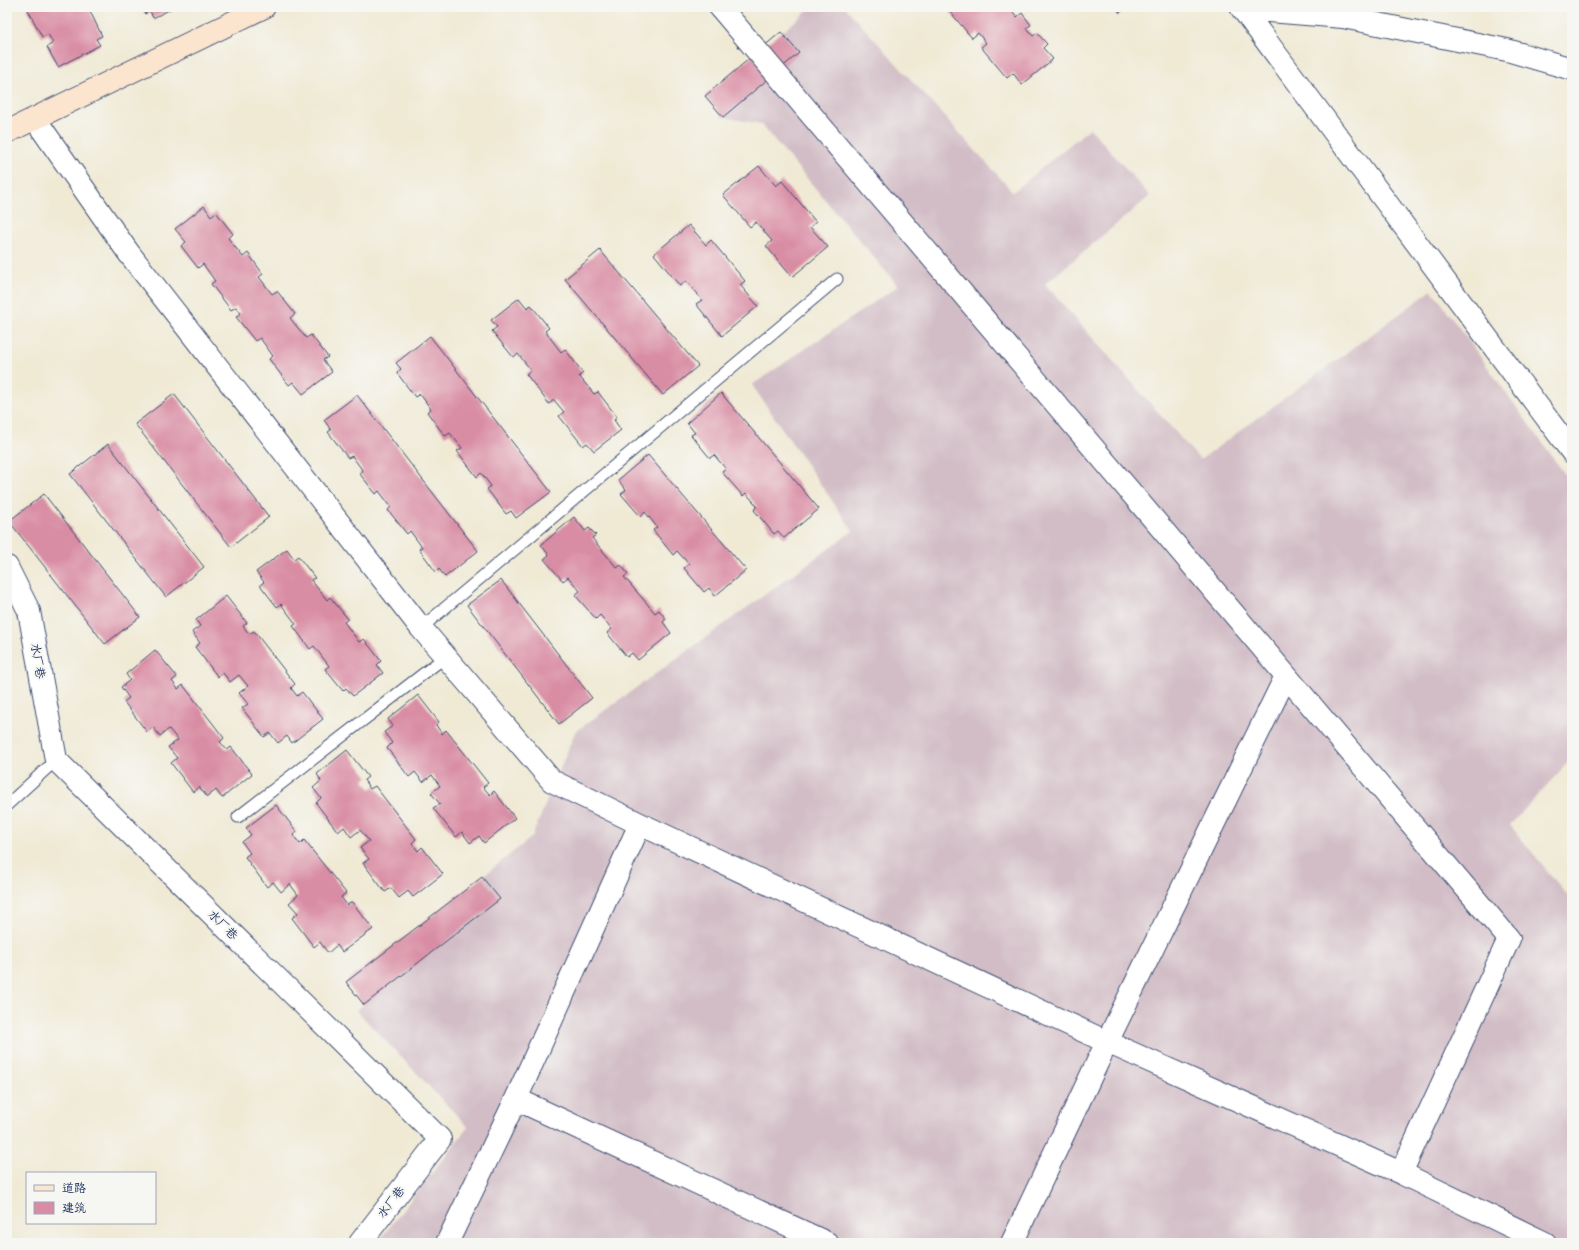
<svg xmlns="http://www.w3.org/2000/svg" width="1579" height="1250" font-family="'Shantell Sans','LXGW WenKai TC',sans-serif">
<style>
.industrial{fill:#d2bdc6}
.building{fill:#d98da4}
.lines{fill:none;stroke-linecap:round;stroke-linejoin:round}
.service-casing{stroke:#3b4b70;stroke-width:13}
.minor-casing{stroke:#3b4b70;stroke-width:24}
.secondary-casing{stroke:#3b4b70;stroke-width:24}
.service{stroke:#fff;stroke-width:11}
.minor{stroke:#fff;stroke-width:22}
.secondary{stroke:#fce5cf;stroke-width:22}
.labels{text-anchor:middle;stroke-width:4;stroke-linejoin:round;paint-order:stroke}
.street-label{font-size:12px;fill:#1b2f5e;stroke:#f6f6f2}
</style>
<rect width="100%" height="100%" fill="#f6f6f2"/>
<filter id="ink" filterUnits="userSpaceOnUse"><feTurbulence type="fractalNoise" baseFrequency=".025" numOctaves="2"/><feDisplacementMap in="SourceGraphic" scale="8" xChannelSelector="R" yChannelSelector="G"/><feConvolveMatrix kernelMatrix="1 2 1 2 8 2 1 2 1" color-interpolation-filters="sRGB"/></filter>
<filter id="wash" filterUnits="userSpaceOnUse"><feTurbulence type="fractalNoise" baseFrequency=".012" numOctaves="4" result="noise"/><feDisplacementMap in="SourceGraphic" scale="16" xChannelSelector="R" yChannelSelector="G"/><feGaussianBlur stdDeviation="0.9" result="paint"/><feColorMatrix in="noise" values="0 0 0 0 0 0 0 0 0 0 0 0 0 0 0 0 0 1.4 0 .05"/><feComposite in="paint" operator="in"/></filter>
<g filter="url(#wash)">
<rect width="100%" height="100%" fill="#f0ead5"/>
<path class="industrial" d="M812,7H845L1013,192L1090,128L1150,196L1045,284L1200,460L1432,290L1572,484V758L1510,825L1572,901V1243H377L468,1127L356,1010L500,899L482,877L532,837L575,732L853,531L752,385L898,286L761,124L723,117L705,96Z"/>
<g id="blocks">
<path class="building" d="M30,7H88L102,36L96,39L100,45L58,67L47,47L53,43L48,34L42,37L27,8Z
M141,7H175L153,18L150,11L145,14Z
M946,7H1009L1017,17L1022,13L1031,25L1026,28L1033,36L1037,33L1047,44L1043,48L1053,59L1022,85L1013,73L1007,78L981,47L986,43L978,33L972,38Z
M1115,7H1127L1120,13Z
M781,32L799,53L723,117L705,96Z
M759,166L776,186L782,181L816,222L810,227L828,247L792,277L766,246L772,241L756,222L750,227L723,195Z
M204,206L211,216L216,212L233,234L228,238L243,257L248,253L263,274L259,277L272,294L277,291L295,314L290,318L306,338L311,335L328,357L323,360L332,372L303,394L293,382L289,385L269,359L273,356L260,338L255,341L236,317L241,313L236,307L231,310L211,284L215,281L203,264L198,268L181,246L186,242L175,229Z
M689,225L706,245L711,240L745,281L740,285L758,306L722,336L696,304L702,300L686,281L680,286L654,254Z
M600,250L698,366L663,395L565,279Z
M519,298L527,308L531,305L549,328L545,331L561,352L565,349L583,373L579,376L594,394L598,392L617,417L614,420L621,430L594,451L587,443L583,446L559,416L564,412L554,400L549,404L526,374L531,370L518,354L513,357L492,331L497,327L491,320Z
M430,336L551,492L516,518L511,511L506,514L487,489L491,486L481,473L477,477L457,451L462,448L450,433L445,436L427,412L431,409L420,394L415,397L397,373L401,369L396,363Z
M721,393L819,509L784,538L778,531L774,534L754,510L757,506L746,493L743,496L722,472L726,469L714,455L710,458L691,435L695,433L687,423Z
M174,394L269,517L231,547L135,424Z
M357,395L478,551L445,577L439,569L436,572L419,549L422,547L410,531L407,534L388,510L391,507L379,491L376,494L359,473L363,471L352,456L348,458L328,432L331,430L324,420Z
M108,444L204,567L166,597L70,474Z
M648,455L746,570L715,596L709,588L704,592L684,568L689,564L677,551L673,555L653,530L657,527L645,512L641,517L621,494L626,490L618,480Z
M44,494L140,617L105,644L9,521Z
M574,517L585,531L589,528L596,535L592,538L617,568L621,565L628,574L624,577L655,613L659,610L666,619L663,622L671,633L638,660L632,653L627,657L607,633L612,629L600,615L596,619L575,595L580,591L568,577L563,581L544,559L549,555L541,545Z
M287,549L294,559L298,556L315,578L311,580L327,600L330,597L348,619L344,622L359,642L364,639L381,661L377,665L383,673L353,696L346,688L343,691L325,669L329,666L314,646L310,649L293,626L296,624L281,604L277,607L260,585L264,582L256,572Z
M501,580L592,698L559,724L467,605Z
M226,596L247,623L243,626L249,634L254,631L295,684L291,688L297,696L302,692L323,719L292,743L287,736L278,743L270,733L264,737L242,708L248,704L239,693L248,686L239,675L230,682L223,673L218,677L195,647L200,643L192,632L200,626L196,620Z
M155,650L177,677L172,681L178,689L183,685L224,738L220,742L227,750L231,747L252,774L222,798L216,790L207,797L199,787L193,792L171,763L177,758L168,747L178,740L169,729L160,736L153,727L147,732L124,702L129,698L121,687L130,680L126,674Z
M418,695L439,722L436,725L442,734L446,730L488,783L483,787L490,795L494,791L515,818L484,843L479,836L470,843L462,832L456,837L433,808L440,804L431,793L440,786L432,775L423,782L415,772L409,777L387,748L392,743L384,732L393,726L388,719Z
M347,750L368,777L364,780L370,789L375,786L416,839L412,843L418,851L422,847L443,874L413,897L408,891L399,898L391,888L385,892L363,863L369,859L360,848L369,841L360,830L351,837L344,827L338,832L316,803L321,798L313,788L321,781L317,774Z
M276,805L297,832L293,835L300,844L304,840L346,893L341,897L347,905L352,902L373,929L342,952L337,945L328,953L320,942L314,947L292,918L298,913L289,903L298,895L290,884L281,892L273,882L267,887L245,857L250,853L242,842L251,835L246,828Z
M482,877L500,899L364,1005L346,982Z"/>
</g>
</g>
<g filter="url(#ink)">
<use href="#blocks" fill-opacity="0" stroke="#3b4b70" stroke-width="1"/>
<g class="lines">
<g class="service-casing">
<path id="service" d="M421,628L837,279
M7,805L56,760
M238,817L445,657"/>
</g>
<g class="minor-casing">
<path id="minor" d="M720,7L1509,939L1401,1173
M1241,7L1572,452
M1242,9L1343,17L1507,50L1572,69
M35,119L128,252L421,628L552,781L640,824L1107,1042L1401,1173L1545,1243
M7,567L29,611L56,760L440,1139L360,1243
M640,824L516,1099L827,1243
M447,1243L516,1099
M1012,1243L1107,1042L1286,676"/>
</g>
<g class="secondary-casing">
<path id="secondary" d="M7,132L264,7"/>
</g>
<use href="#service" class="service"/>
<use href="#minor" class="minor"/>
<use href="#secondary" class="secondary"/>
</g>
</g>
<g class="labels">
<g class="street-label">
<text transform="translate(38 661) rotate(80)" y="4">水厂巷</text>
<text transform="translate(223 925) rotate(45)" y="4">水厂巷</text>
<text transform="translate(391 1202) rotate(-52)" y="4">水厂巷</text>
</g>
</g>
<rect width="1579" height="1250" fill="none" stroke="#f6f6f2" stroke-width="24"/>
<rect x="26" y="1172" width="130" height="52" fill="#f6f6f2" stroke="#9ea6b7"/>
<rect x="34" y="1185" width="20" height="6" fill="#fce5cf" stroke="#9ea6b7"/>
<text x="62" y="1192" font-size="12" fill="#1b2f5e">道路</text>
<rect x="34" y="1202" width="20" height="12" fill="#d98da4" stroke="#9ea6b7"/>
<text x="62" y="1212" font-size="12" fill="#1b2f5e">建筑</text>
</svg>
